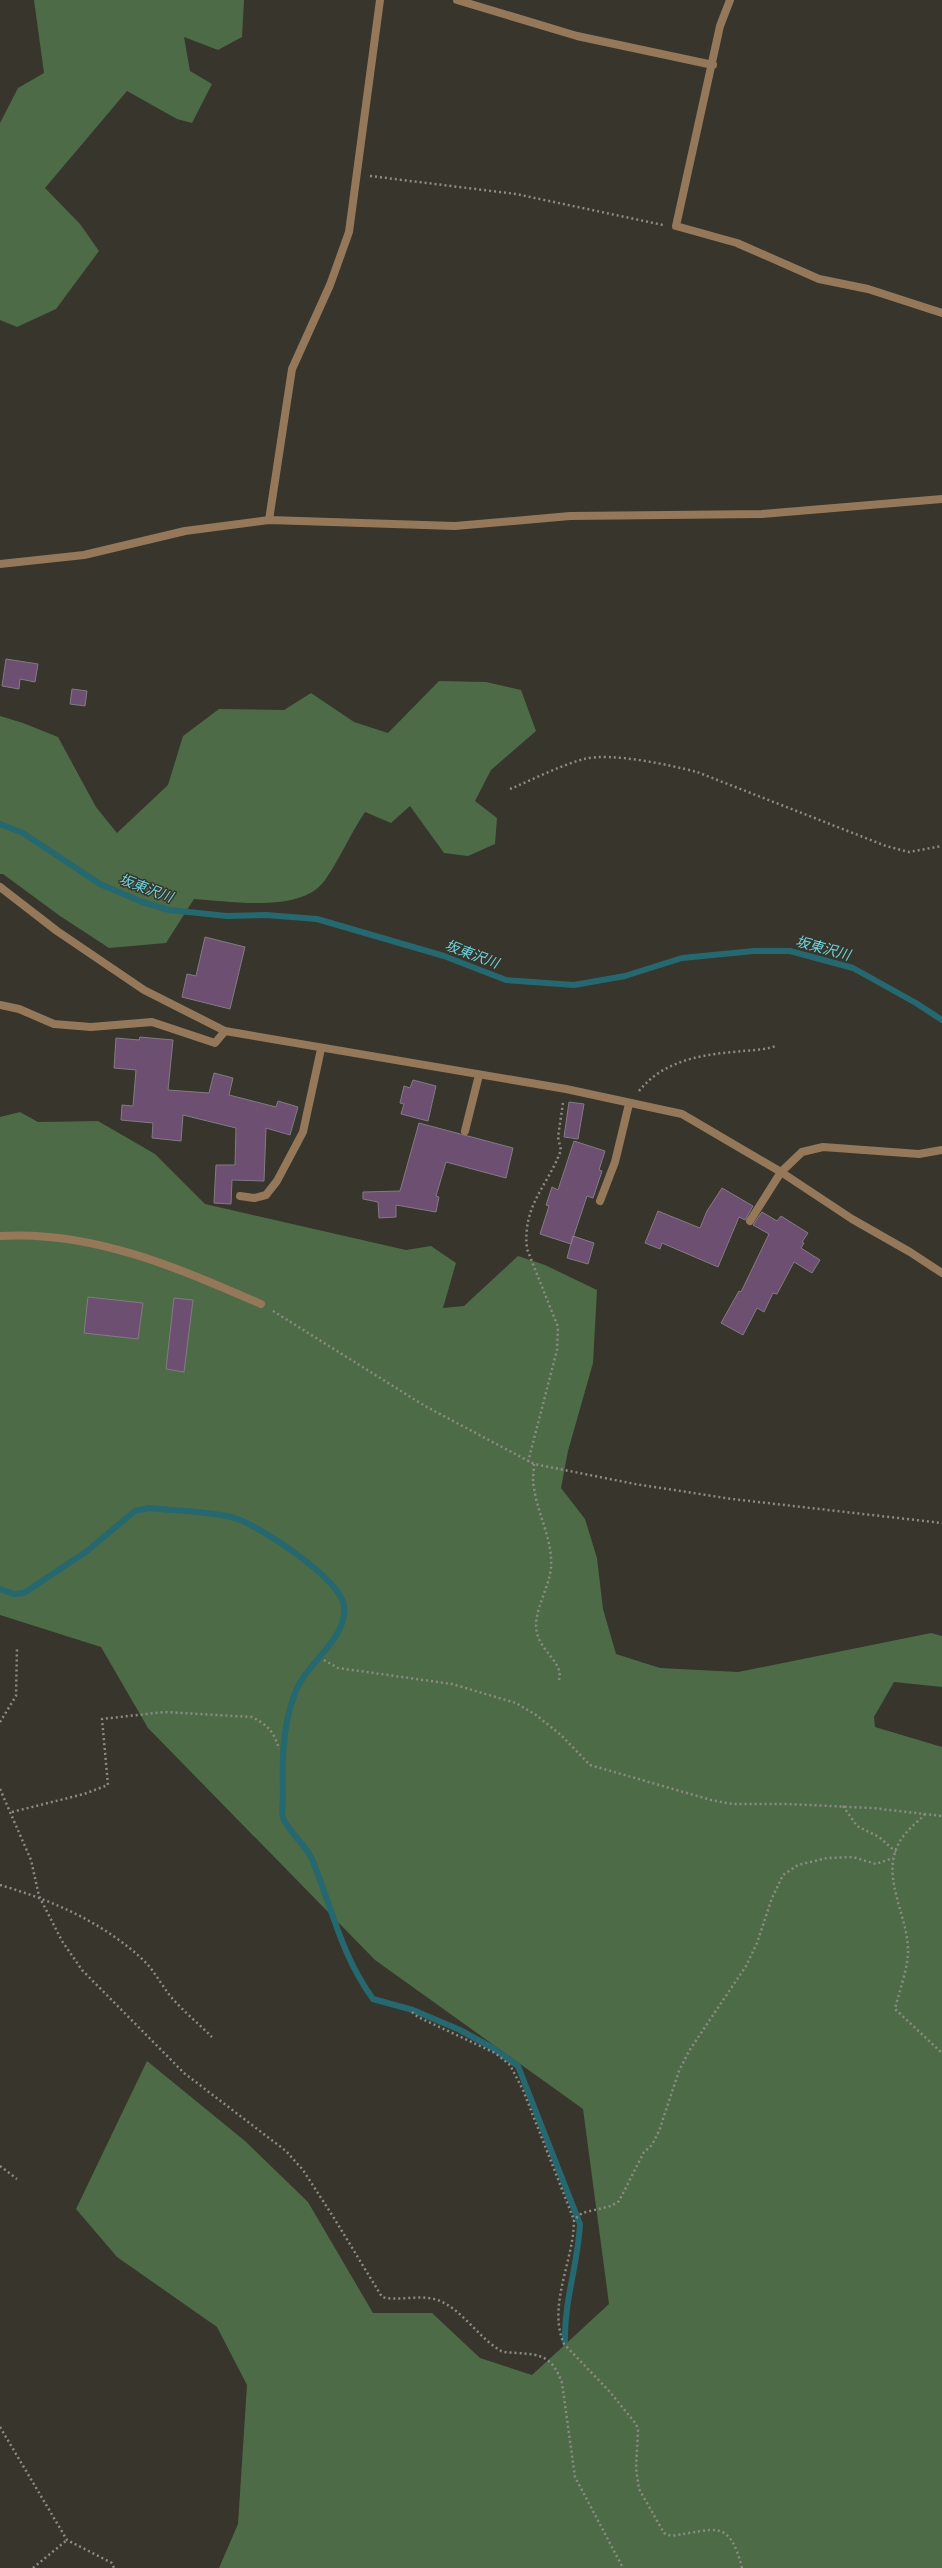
<svg xmlns="http://www.w3.org/2000/svg" width="942" height="2568" font-family="Raleway,'Noto Sans JP',sans-serif">
<style>
.forest{fill:#4d6b46}
.lines{fill:none;stroke-linecap:round;stroke-linejoin:round}
.stream{stroke:#26686f;stroke-width:6}
.building{fill:#6d4f71;stroke:#837b84}
.path{stroke:#8d8b84;stroke-width:2.5;stroke-dasharray:2 3;stroke-linecap:butt}
.service{stroke:#947859;stroke-width:8}
.minor{stroke:#947859;stroke-width:8}
.tertiary{stroke:#947859;stroke-width:8}
.labels{text-anchor:middle;stroke-width:3;stroke-linejoin:round;paint-order:stroke}
.water-label{font-size:14px;font-style:italic;fill:#6dd4de;stroke:#37352c}
</style>
<rect width="100%" height="100%" fill="#37352c"/>
<path class="forest" d="M34,0H244L242,37L218,50L184,37L190,71L212,84L192,123L177,119L127,91L45,188L80,224L99,251L56,309L17,327L0,320V123L18,88L44,73Z
M439,681L486,682L521,690L536,731L491,770L475,801L497,818L495,844L468,856L444,853L410,806L391,823L365,812C350,834 340,859 325,880C302,914 229,901 194,899L166,943L109,948L60,916L3,874H0V716L23,723L58,737L96,807L117,833L168,785L183,736L219,709L284,710L311,693L354,722L388,733Z
M20,1112L38,1122L98,1121L155,1154L205,1204L406,1250L431,1246L456,1263L443,1308L464,1306L518,1256L545,1265L597,1290L593,1363L568,1451L561,1488L585,1519L597,1558L603,1609L616,1654L660,1668L738,1672L931,1633L942,1636V1687L894,1682L874,1717L875,1727L942,1747V2568H219L238,2524L247,2385L217,2327L117,2257L76,2209L147,2061L245,2141L308,2202L373,2313H432L480,2358L532,2375L609,2304L583,2109L375,1960L148,1728L101,1647L0,1615V1117Z"/>
<g class="lines">
<path class="stream" d="M0,824L23,833L100,884L142,902L169,910L227,916L266,915L317,919L444,956L506,980L574,985L625,976L682,958L754,951H790L853,968L916,1003L942,1020
M0,1589L14,1594L24,1593L87,1551L135,1511L149,1508C175,1511 210,1511 235,1518C260,1526 341,1579 344,1606C348,1639 307,1661 295,1693C282,1727 282,1763 283,1798C283,1804 281,1813 283,1818C288,1831 305,1844 312,1859C332,1908 341,1955 373,1999L413,2010L460,2030L493,2048L518,2066L580,2224C578,2264 564,2301 565,2341"/>
</g>
<path class="building" d="M6,659L38,664L35,682L20,679L19,689L2,686Z
M72,689L87,691L85,706L70,704Z
M205,937L245,947L230,1009L182,997L187,974L196,976Z
M140,1037L173,1040L168,1090L209,1093L214,1073L233,1078L229,1095L276,1107L278,1101L298,1107L290,1135L266,1128L264,1181L232,1180L231,1204L214,1203L216,1165H235L236,1128L183,1115L181,1141L152,1138L153,1123L121,1120L122,1105L133,1106L136,1070L114,1068L116,1038L139,1040Z
M413,1080L436,1086L428,1121L401,1114L404,1104L400,1103L404,1086L410,1088Z
M569,1102L584,1104L578,1139L564,1137Z
M419,1123L513,1148L506,1178L446,1162L436,1196L439,1197L436,1212L396,1205V1217L379,1218L378,1202L363,1199V1192L400,1191Z
M574,1141L605,1151L599,1170L602,1171L593,1198L587,1196L571,1244L540,1234L549,1206L546,1205L552,1187L558,1190Z
M722,1188L753,1206L745,1220L739,1217L718,1267L662,1243L660,1249L645,1243L658,1211L700,1228L707,1211Z
M762,1212L777,1221L781,1216L808,1233L802,1242L804,1243L801,1248L820,1260L812,1273L794,1262L777,1294L773,1293L764,1312L757,1308L743,1335L721,1323L739,1291L741,1292L769,1234L753,1225Z
M573,1236L594,1243L588,1264L567,1258Z
M88,1297L143,1303L138,1339L84,1333Z
M174,1298L193,1300L184,1372L166,1369Z"/>
<g class="lines">
<path class="path" d="M370,176L516,194L663,225
M510,789C534,779 559,766 584,759C611,752 670,765 697,772L886,846L909,852L942,846
M639,1091C662,1062 698,1055 733,1052C749,1050 761,1051 776,1046
M273,1311L425,1406L534,1464L635,1484L732,1499L942,1523
M528,1462L557,1350L558,1327L527,1249C522,1205 548,1186 561,1150L558,1137L563,1103
M534,1464C534,1471 532,1480 534,1488C538,1516 553,1540 551,1568C549,1589 532,1613 537,1633C541,1652 564,1663 559,1680
M324,1660L338,1668L452,1684L516,1703L536,1715L561,1735L590,1765L711,1800L732,1804H788L872,1808L942,1816
M0,1722L16,1696L17,1649
M0,1789L31,1860L39,1896L62,1941L82,1970L184,2073L286,2151L303,2170L334,2218L382,2297C401,2302 421,2293 440,2301C462,2310 479,2338 501,2351C506,2353 511,2352 516,2353C543,2354 553,2358 562,2383L575,2477L623,2568
M843,1806L857,1826L879,1837L896,1852
M12,1812L84,1794L108,1785L102,1719L164,1712L252,1717C268,1725 274,1732 279,1749
M925,1814C918,1822 908,1829 902,1838C878,1873 907,1912 908,1949C909,1965 899,1992 895,2009L942,2053
M0,1885C51,1900 100,1921 140,1957C154,1969 161,1985 172,1998C184,2012 199,2024 212,2037
M412,2012L418,2017L495,2053L510,2065L523,2090L574,2220
M0,2166L17,2179
M0,2427L67,2540L112,2563L114,2568
M33,2568L67,2540
M742,2568C729,2517 715,2530 671,2536L664,2533L639,2489L636,2469L638,2430L636,2424L610,2392L564,2344C547,2305 574,2261 574,2220L582,2213L611,2206L619,2201L644,2152L652,2145L659,2131L679,2071L689,2051L746,1966L757,1943L772,1898L783,1875L798,1865L827,1858L853,1857L876,1864L893,1858"/>
<path class="service" d="M465,1131L479,1075
M240,1196L254,1198L266,1195L277,1181L303,1132L321,1049
M600,1201L615,1162L629,1104
M750,1221L781,1172"/>
<path class="minor" d="M457,0L577,36L713,65
M730,0L720,26L676,226L737,243L819,279L868,289L942,313
M269,520L292,369L330,285L349,232L380,0
M0,887L57,931L144,990L225,1031L566,1089L682,1114L781,1172L852,1219L910,1252L942,1273
M0,1005L19,1009L54,1024L91,1027L152,1022L215,1043L225,1031
M781,1172L802,1152L823,1147L919,1154L942,1150
M0,1236C92,1230 178,1268 261,1304"/>
<path class="tertiary" d="M0,564L84,555L185,531L269,520L455,526L570,516L762,514L942,499"/>
</g>
<g class="labels">
<g class="water-label">
<text transform="translate(146 888) rotate(20)" y="5">坂東沢川</text>
<text transform="translate(823 948) rotate(15)" y="5">坂東沢川</text>
<text transform="translate(472 954) rotate(20)" y="5">坂東沢川</text>
</g>
</g>
</svg>
